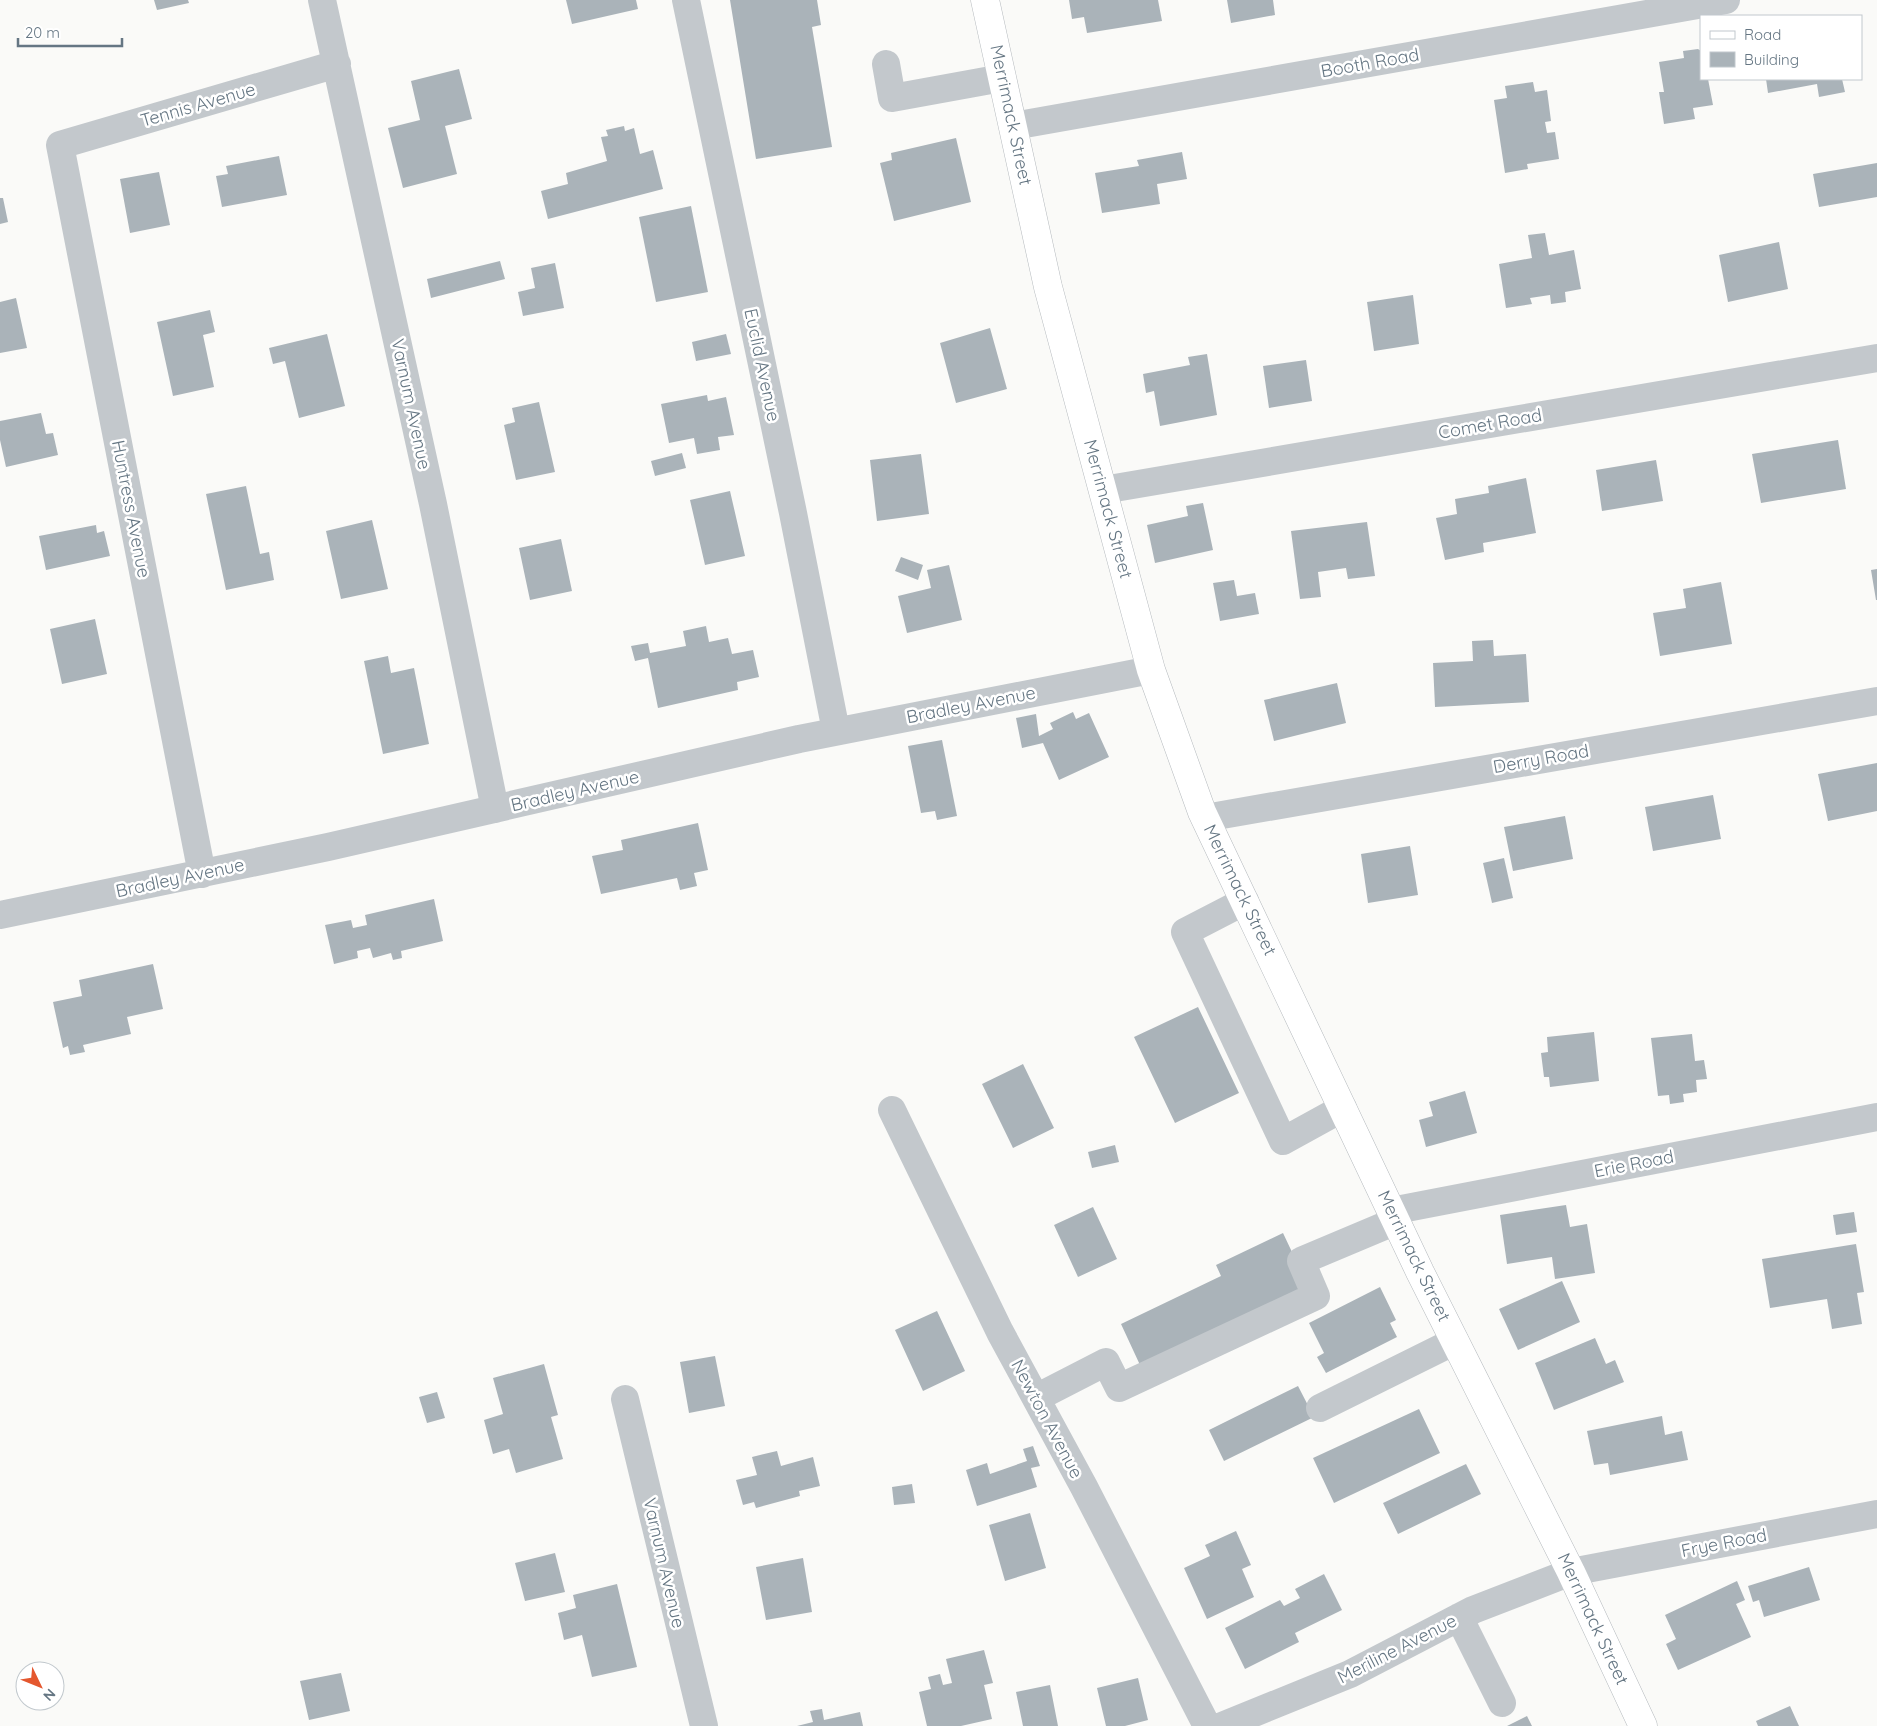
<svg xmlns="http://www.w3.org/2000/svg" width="1877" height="1726" font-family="Quicksand,sans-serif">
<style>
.building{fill:#aab3b9}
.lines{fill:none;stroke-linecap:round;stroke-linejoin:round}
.major-casing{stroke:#b5babe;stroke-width:29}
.minor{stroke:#c3c8cc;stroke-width:28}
.major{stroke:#fff;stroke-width:28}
.labels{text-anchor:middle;stroke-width:5;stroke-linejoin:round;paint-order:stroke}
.street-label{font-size:18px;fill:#657683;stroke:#fff}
</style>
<rect width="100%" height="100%" fill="#fafaf8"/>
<path class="building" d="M154,0H188L189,3L157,10Z
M566,0H636L638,9L572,24Z
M730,0H817L821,25L812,27L832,147L756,159Z
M1069,0H1158L1162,21L1087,33L1084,17L1072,19Z
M1227,0H1273L1275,15L1231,23Z
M1698,49L1701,51V79H1708L1713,105L1693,108L1695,119L1664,124L1659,92H1664L1659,62L1684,58L1683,51Z
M459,69L472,119L445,126L457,174L403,188L388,128L420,120L411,81Z
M1766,79H1842L1845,92L1819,97L1817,84L1768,93Z
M1533,82L1535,92L1547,90L1551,121L1545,122L1547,133L1555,132L1559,159L1527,164L1528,169L1505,173L1494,100L1507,98L1505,86Z
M624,126L625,131L634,128L640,154L653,150L663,189L548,219L541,191L568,184L566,173L607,161L601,137L608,136L606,130Z
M956,138L971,202L894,221L880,163L892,160L891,153Z
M1182,152L1187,179L1157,184L1160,204L1102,213L1095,173L1139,166L1137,160Z
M279,156L287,195L222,207L216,176L228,174L226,166Z
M1877,163V197L1819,207L1813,174Z
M159,172L170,225L130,233L120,179Z
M0,198H3L8,222L0,224Z
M691,206L708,292L656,302L639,217Z
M1545,233L1549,255L1574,250L1581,289L1565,292L1566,302L1551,304L1550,295L1530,298L1532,304L1506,308L1499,264L1532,258L1528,235Z
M1779,242L1788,289L1728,302L1719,255Z
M500,261L505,279L431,298L427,279Z
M555,263L564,308L523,316L518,292L535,288L531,268Z
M1413,295L1419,344L1374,351L1367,302Z
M16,298L27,348L0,353V302Z
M210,310L215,332L203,335L214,387L173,396L157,322Z
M990,328L1007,389L956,403L940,343Z
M327,334L345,406L299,418L285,361L273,364L269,348Z
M726,334L731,354L696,361L692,342Z
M1207,354L1217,415L1160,426L1154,391L1146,393L1143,374L1190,365L1188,357Z
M1306,360L1312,401L1269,408L1263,366Z
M707,395L708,401L726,397L734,435L718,437L720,450L697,454L694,438L669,443L661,404Z
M539,402L555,472L516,480L504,425L515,422L512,408Z
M41,413L46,434L53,433L58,455L6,467L0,440V421Z
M1838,440L1846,489L1761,503L1752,454Z
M682,453L686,468L655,476L651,461Z
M921,454L929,514L877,521L870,460Z
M1656,460L1663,501L1602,511L1596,470Z
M1526,478L1536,533L1483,543L1484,552L1445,560L1436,518L1457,514L1455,499L1489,493L1488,486Z
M246,486L260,554L269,552L274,580L226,590L206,494Z
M730,491L745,556L705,565L690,500Z
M1203,503L1213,550L1155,563L1147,525L1188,516L1186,506Z
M372,520L388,589L341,599L326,531Z
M1367,522L1375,576L1348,579L1346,568L1318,572L1321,597L1300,599L1291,531Z
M96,525L97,533L104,531L110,556L46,570L39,536Z
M561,539L572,591L530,600L519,548Z
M901,557L923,565L918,580L895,571Z
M949,565L962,620L907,633L898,596L931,588L927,570Z
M1877,569V600H1876L1871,570Z
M1234,580L1237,596L1255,593L1259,614L1220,621L1213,583Z
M1721,582L1732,644L1660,656L1653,613L1686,608L1683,589Z
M95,619L107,674L62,684L50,629Z
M706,626L709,642L728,638L732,654L753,650L759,677L737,682L738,690L658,708L648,658L635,661L631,646L648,643L650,653L686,646L683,631Z
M1493,640L1494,656L1526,654L1529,702L1435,707L1433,663L1473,661L1472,641Z
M388,656L391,673L414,668L429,744L383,754L364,661Z
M1337,683L1346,723L1274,741L1264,700Z
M1073,712L1076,719L1089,713L1109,757L1059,780L1043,743L1022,748L1016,718L1036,714L1039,736L1053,729L1050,723Z
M942,740L957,816L937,820L935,811L921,813L908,746Z
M1877,763V811L1828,821L1818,774Z
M1713,795L1721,839L1653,851L1645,807Z
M1565,816L1573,859L1513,871L1504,827Z
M698,823L708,870L694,873L697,886L680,890L677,878L601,894L592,856L623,850L621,840Z
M1410,846L1418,895L1368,903L1361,854Z
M1504,858L1513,898L1492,903L1483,863Z
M434,899L443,941L401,951L402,958L393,960L391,953L373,958L370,948L357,951L358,958L334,964L325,925L351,920L353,928L367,925L365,915Z
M153,964L163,1009L127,1017L131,1034L83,1045L85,1052L70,1055L68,1046L63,1048L53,1002L82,996L79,980Z
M1198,1007L1239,1093L1175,1123L1134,1037Z
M1594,1032L1599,1081L1550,1087L1549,1077H1544L1541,1053L1548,1052L1547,1037Z
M1692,1034L1695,1061L1704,1060L1707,1079L1696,1080L1697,1092L1683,1094L1684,1102L1670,1104L1669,1095L1658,1096L1651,1038Z
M1023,1064L1054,1128L1013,1148L982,1084Z
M1465,1091L1477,1133L1426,1147L1419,1120L1433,1116L1429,1102Z
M1115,1145L1119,1162L1092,1168L1088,1152Z
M1566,1205L1570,1227L1587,1224L1595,1273L1555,1279L1552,1257L1507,1264L1500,1215Z
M1093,1207L1117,1259L1078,1277L1054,1225Z
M1854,1212L1857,1232L1836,1235L1833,1215Z
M1283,1233L1308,1286L1140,1365L1121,1324L1221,1276L1216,1265Z
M1856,1244L1864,1292L1857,1293L1862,1324L1832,1329L1827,1299L1770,1308L1762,1259Z
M1562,1281L1580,1322L1518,1350L1499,1309Z
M1380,1287L1396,1320L1390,1323L1397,1337L1326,1373L1317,1357L1324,1353L1309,1323Z
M937,1311L965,1371L923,1391L895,1330Z
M1595,1338L1606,1364L1615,1360L1624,1382L1554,1410L1535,1363Z
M715,1356L725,1406L689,1413L680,1362Z
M544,1364L558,1415L551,1417L563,1459L516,1473L509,1449L493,1454L484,1420L503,1414L493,1378Z
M1298,1386L1314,1417L1224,1461L1209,1430Z
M437,1392L445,1418L427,1423L419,1397Z
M1419,1409L1440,1453L1334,1503L1313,1458Z
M1662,1416L1665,1435L1682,1431L1688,1460L1610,1475L1608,1463L1594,1465L1587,1431Z
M1033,1446L1040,1466L1031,1468L1037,1487L977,1506L966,1470L987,1463L990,1474L1027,1461L1023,1449Z
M777,1451L781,1466L813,1457L820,1486L799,1491L800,1496L756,1508L754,1502L743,1505L736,1480L757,1475L752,1457Z
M1466,1464L1481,1494L1398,1534L1383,1503Z
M912,1484L915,1503L894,1505L892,1487Z
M1030,1513L1046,1568L1005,1581L989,1525Z
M1236,1531L1251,1565L1242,1569L1254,1597L1207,1619L1184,1568L1210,1556L1205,1545Z
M555,1553L565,1592L525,1601L515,1563Z
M803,1558L812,1612L766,1620L756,1567Z
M1809,1567L1820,1600L1764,1617L1759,1600L1753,1602L1748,1586Z
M1324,1574L1342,1610L1295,1633L1299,1642L1245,1669L1225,1628L1280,1600L1284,1606L1300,1598L1295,1589Z
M1737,1581L1745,1600L1736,1604L1751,1637L1678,1670L1666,1644L1676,1639L1665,1615Z
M617,1584L637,1667L592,1677L582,1635L564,1640L558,1613L576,1608L573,1595Z
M984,1650L993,1683L984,1685L992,1719L961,1726H927L919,1692L931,1689L928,1677L940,1674L943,1685L952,1683L946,1659Z
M341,1673L350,1711L309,1720L300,1681Z
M1138,1678L1148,1720L1125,1726H1106L1097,1688Z
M1050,1685L1058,1726H1023L1016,1692Z
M1790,1706L1799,1726H1758L1756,1721Z
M822,1709L824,1720L860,1712L863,1726H797L813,1722L810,1711Z
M1527,1716L1532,1726H1507Z"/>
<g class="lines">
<g class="major-casing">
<path id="major" d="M985,0L1048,287L1151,670L1202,812L1420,1272L1571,1572L1643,1726"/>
</g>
<path class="minor" d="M322,0L433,504L495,809
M686,0L793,513L836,731
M886,64L892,98L1002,78
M1013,126L1726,0
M1103,490L1877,358
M1205,818L1877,701
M202,874L60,145L337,64
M1245,901L1185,932L1283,1141L1343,1108
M0,915L328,847L799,739L1151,670
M892,1110L1000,1332L1084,1487L1207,1726
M1391,1211L1877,1117
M1036,1398L1106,1362L1119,1388L1316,1296L1301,1261L1396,1221
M625,1399L704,1726
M1320,1408L1455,1341
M1459,1617L1502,1703
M1222,1726L1350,1674L1473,1610L1571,1572L1877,1514"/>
<use href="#major" class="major"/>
</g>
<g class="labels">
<g class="street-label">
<text transform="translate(1370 63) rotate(-10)" y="6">Booth Road</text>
<text transform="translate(198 105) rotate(-16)" y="6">Tennis Avenue</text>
<text transform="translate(1011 115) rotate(78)" y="6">Merrimack Street</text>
<text transform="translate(762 365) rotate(78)" y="6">Euclid Avenue</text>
<text transform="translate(411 404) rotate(78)" y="6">Varnum Avenue</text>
<text transform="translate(1490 424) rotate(-10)" y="6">Comet Road</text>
<text transform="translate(131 509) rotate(79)" y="6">Huntress Avenue</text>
<text transform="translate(1108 509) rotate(75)" y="6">Merrimack Street</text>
<text transform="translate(971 705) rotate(-11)" y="6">Bradley Avenue</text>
<text transform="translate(1541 759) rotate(-10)" y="6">Derry Road</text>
<text transform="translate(575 791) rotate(-13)" y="6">Bradley Avenue</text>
<text transform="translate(180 878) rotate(-12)" y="6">Bradley Avenue</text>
<text transform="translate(1240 890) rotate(64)" y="6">Merrimack Street</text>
<text transform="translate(1634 1164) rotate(-11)" y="6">Erie Road</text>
<text transform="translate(1414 1256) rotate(64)" y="6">Merrimack Street</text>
<text transform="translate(1047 1419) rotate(62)" y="6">Newton Avenue</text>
<text transform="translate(1724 1543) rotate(-11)" y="6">Frye Road</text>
<text transform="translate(664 1563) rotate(77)" y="6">Varnum Avenue</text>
<text transform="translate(1593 1619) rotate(65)" y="6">Merrimack Street</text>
<text transform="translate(1397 1649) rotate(-27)" y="6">Meriline Avenue</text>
</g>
</g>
<rect x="1700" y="15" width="162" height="65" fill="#ffffff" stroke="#c1c8cd"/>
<rect x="1710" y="31" width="25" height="8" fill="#ffffff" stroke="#c1c8cd"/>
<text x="1744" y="40" font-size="15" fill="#657683">Road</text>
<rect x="1710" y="52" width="25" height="15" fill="#aab3b9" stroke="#c1c8cd"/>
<text x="1744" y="65" font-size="15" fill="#657683">Building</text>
<g transform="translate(40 1686) rotate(133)"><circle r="24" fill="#ffffff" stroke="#c1c8cd"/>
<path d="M0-4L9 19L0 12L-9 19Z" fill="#e4572e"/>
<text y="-8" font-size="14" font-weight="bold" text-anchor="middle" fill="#657683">N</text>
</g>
<path d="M18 38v8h104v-8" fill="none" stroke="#657683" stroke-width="2.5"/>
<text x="25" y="38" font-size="15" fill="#657683" stroke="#ffffff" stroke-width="4" paint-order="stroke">20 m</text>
</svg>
